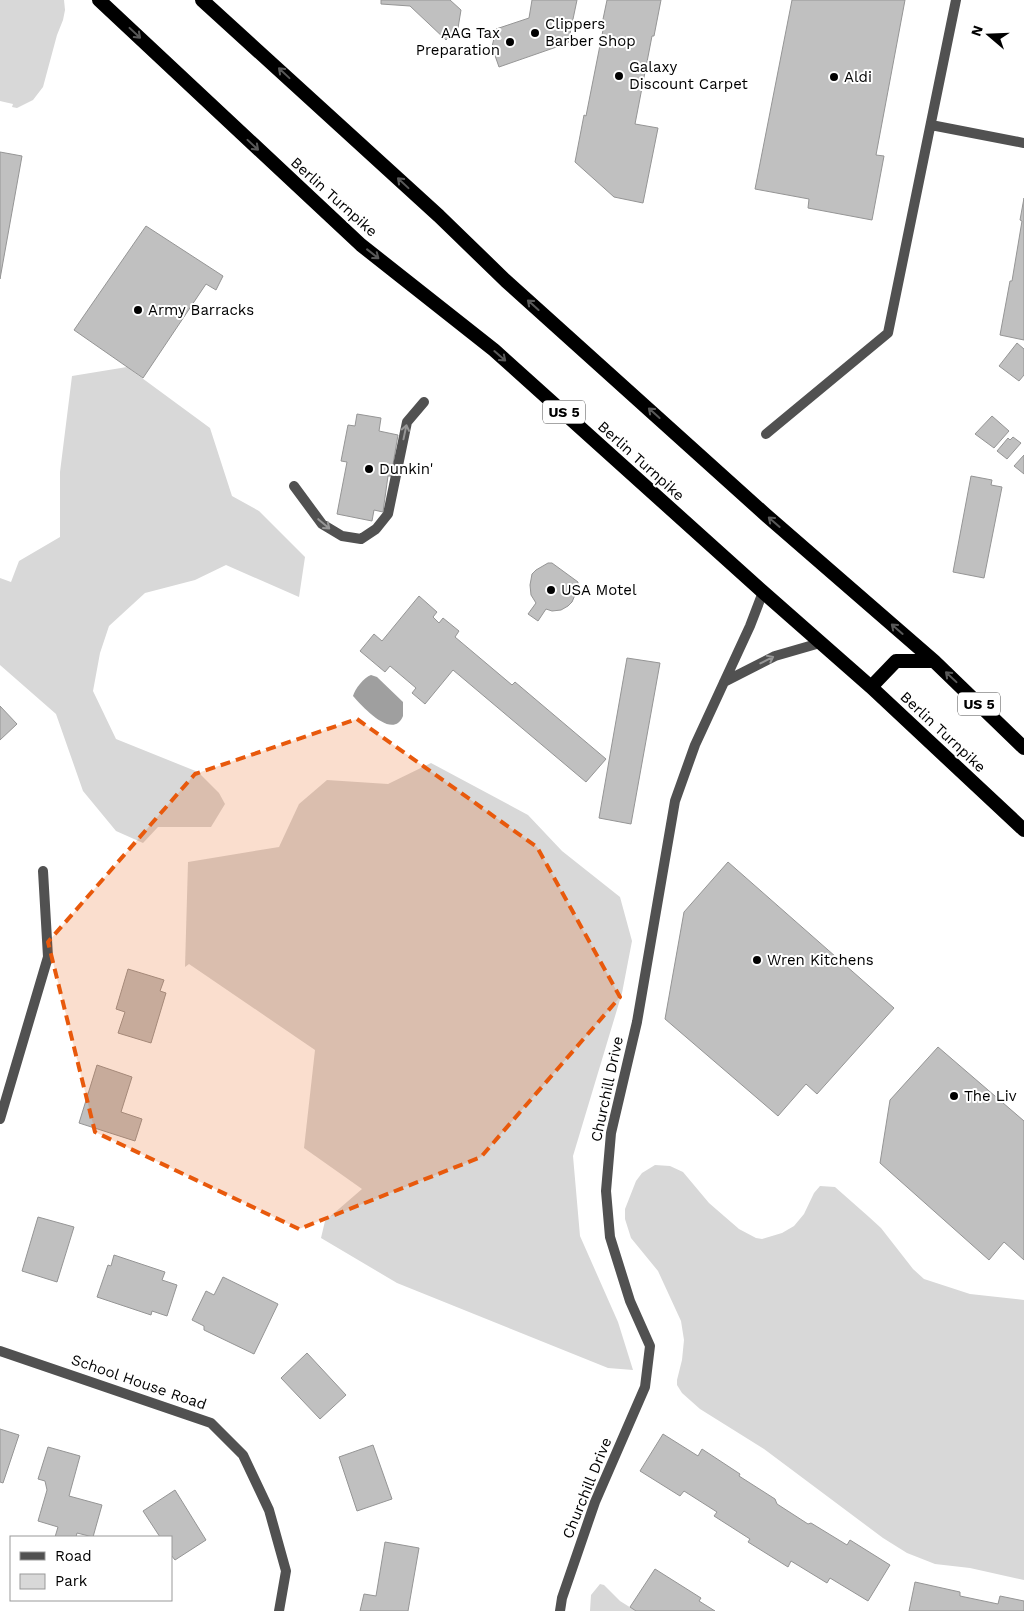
<svg xmlns="http://www.w3.org/2000/svg" width="1024" height="1611" font-family="'Work Sans',sans-serif">
<style>
.green{fill:#d8d8d8}
.water{fill:#9f9f9f}
.building{fill:#c0c0c0;stroke:#959595}
.lines{fill:none;stroke-linecap:round;stroke-linejoin:round}
.service{stroke:#515151;stroke-width:10}
.minor{stroke:#515151;stroke-width:10}
.trunk{stroke:#000;stroke-width:14}
.oneway{stroke:#595959}
.oneway2{stroke:#979797}
.marked{fill:#e8590c;fill-opacity:0.2;stroke:#e8590c;stroke-width:4;stroke-dasharray:10 6;stroke-linejoin:round}
.poi-dot{fill:#000;stroke:#fff;stroke-width:2}
.labels{text-anchor:middle;stroke-width:4;stroke-linejoin:round;paint-order:stroke}
.shield{fill:#fff;stroke:#4c4c4c;stroke-width:1}
.shield-label{font-size:14px;font-weight:bold;fill:#000}
.poi-label{font-size:15px;fill:#000;stroke:#fff;text-anchor:start}
.street-label{font-size:15px;fill:#000;stroke:#fff}
</style>
<rect width="100%" height="100%" fill="#fff"/>
<path class="green" d="M0,0H64L65,10L63,20L57,35L43,87L33,100L17,108L12,107L13,104L0,101Z
M127,367L210,428L232,496L259,511L305,557L299,597L226,565L195,580L145,593L109,626L100,653L93,691L116,739L198,772L219,793L225,804L211,827H158L143,843L116,831L83,791L56,714L0,665V578L11,582L19,561L60,537V472L72,376Z
M431,763L528,815L562,851L620,897L632,941L622,993L573,1156L580,1236L618,1322L633,1370L608,1368L397,1283L321,1238L325,1221L362,1189L304,1148L315,1050L189,964L185,967L188,862L279,847L299,804L327,780L388,784Z
M655,1165L670,1166L683,1172L709,1203L739,1229L756,1238L762,1239L782,1233L794,1226L804,1214L814,1193L820,1186L835,1187L869,1217L881,1228L913,1269L924,1279L970,1294L1024,1300V1580L970,1568L935,1564L907,1553L883,1538L764,1449L700,1409L682,1393L677,1385V1380L682,1360L684,1340L681,1321L658,1271L631,1238L625,1219V1209L636,1181L642,1173Z
M600,1584L604,1585L620,1601L636,1611H590L591,1595Z"/>
<path class="water" d="M371,675L377,677L403,702V716C393,741 362,706 353,696C355,689 364,677 371,675Z"/>
<path class="building" d="M381,0H450L461,10L458,28L446,40L410,6L381,4Z
M532,0H577L568,43L499,67L492,47L496,29L529,18Z
M607,0H661L654,36H652L635,124L658,128L643,203L614,197L575,162L584,115L586,116L604,25L602,24Z
M792,0H905L876,155L884,156L872,220L808,208L809,199L755,189Z
M0,152L22,156L0,279Z
M1024,198V340L1000,335L1010,281H1012L1022,221L1020,220Z
M146,226L223,276L216,290L206,284L143,378L74,330Z
M1017,343L1024,349V375L1019,381L999,366Z
M357,414L381,418L379,431L398,435L391,476H388L383,512L374,510L372,521L337,514L347,462L341,461L348,425L355,426Z
M992,416L1009,431L994,448L975,434Z
M1013,437L1021,443L1007,459L997,451L1008,438L1010,440Z
M1024,455V474L1014,466Z
M971,476L992,480L991,485L1002,487L984,578L953,572Z
M548,563H552L578,582L577,590L572,602L568,606L561,610L552,611L546,609L538,621L528,614L536,603L531,595L530,585L532,574L536,570Z
M419,596L437,612L433,617L439,623L443,618L459,631L455,637L512,685L515,682L606,759L586,782L453,670L425,704L412,693L416,688L390,666L385,672L360,651L374,634L382,641Z
M627,658L660,663L631,824L599,818Z
M0,706L17,724L0,740Z
M728,862L894,1008L817,1094L806,1084L778,1116L665,1019L684,912Z
M128,969L164,980L160,991L166,993L151,1043L118,1033L125,1012L116,1009Z
M938,1047L1024,1121V1260L1004,1242L989,1260L880,1163L890,1100Z
M97,1065L132,1077L121,1112L142,1119L135,1141L79,1123Z
M38,1217L74,1227L57,1282L22,1271Z
M114,1255L165,1272L162,1280L177,1285L167,1316L152,1311L151,1315L97,1297L108,1265L111,1266Z
M223,1277L278,1304L254,1354L204,1330V1326L192,1320L206,1291L214,1295Z
M307,1353L346,1395L320,1419L281,1378Z
M0,1429L19,1435L3,1483L0,1482Z
M663,1434L698,1456L702,1449L740,1474L739,1476L775,1499L777,1504L808,1524L811,1523L847,1545L850,1540L890,1565L868,1601L830,1578L827,1583L791,1561L788,1567L748,1542L750,1539L714,1516L717,1512L684,1491L680,1496L640,1471Z
M373,1445L392,1499L357,1511L339,1457Z
M48,1447L80,1456L69,1496L102,1505L93,1537L77,1533L76,1537H55L58,1527L38,1521L47,1490L45,1481L38,1479Z
M175,1490L206,1540L175,1560L171,1555V1537H160L143,1511Z
M385,1542L419,1548L408,1611H360L364,1594L376,1596Z
M655,1569L701,1598L699,1601L715,1611H636L630,1607Z
M915,1582L960,1592V1596L998,1604L1000,1596L1024,1601V1611H909Z"/>
<g class="lines">
<path class="service" d="M931,125L1024,143
M766,434L888,333L956,0
M294,486L322,524L342,536L361,539L376,529L388,514L407,422L424,402"/>
<path class="minor" d="M724,682L775,656L820,643
M0,1119L48,957L43,871
M0,1351L211,1423L243,1455L269,1510L286,1571L279,1611
M560,1611L562,1598L595,1502L645,1387L650,1346L630,1301L610,1237L606,1191L611,1133L637,1022L675,801L695,745L750,626L763,592"/>
<path class="trunk" d="M99,0L361,245L494,350L763,592L871,687L1024,830
M202,0L439,216L506,281L767,516L934,661L1024,748
M871,687L896,661H934"/>
</g>
<defs><path id="oneway-shaft" d="M-6 0H5M1.5-3L5.5 0L1.5 3" fill="none" stroke-width="1.6" stroke-linecap="round" stroke-linejoin="round" transform="scale(1.25)"/></defs>
<g class="oneway">
<use href="#oneway-shaft" transform="translate(135 33) rotate(43)"/>
<use href="#oneway-shaft" transform="translate(284 73) rotate(-137)"/>
<use href="#oneway-shaft" transform="translate(253 145) rotate(43)"/>
<use href="#oneway-shaft" transform="translate(403 183) rotate(-137)"/>
<use href="#oneway-shaft" transform="translate(373 254) rotate(38)"/>
<use href="#oneway-shaft" transform="translate(533 305) rotate(-138)"/>
<use href="#oneway-shaft" transform="translate(500 356) rotate(41)"/>
<use href="#oneway-shaft" transform="translate(654 413) rotate(-138)"/>
<use href="#oneway-shaft" transform="translate(774 522) rotate(-139)"/>
<use href="#oneway-shaft" transform="translate(897 629) rotate(-139)"/>
<use href="#oneway-shaft" transform="translate(951 677) rotate(-137)"/>
</g>
<g class="oneway2">
<use href="#oneway-shaft" transform="translate(405 432) rotate(-78)"/>
<use href="#oneway-shaft" transform="translate(324 524) rotate(40)"/>
<use href="#oneway-shaft" transform="translate(767 660) rotate(-27)"/>
</g>
<path class="marked" d="M357,719L537,847L620,997L481,1157L299,1229L95,1132L48,942L195,774Z"/>
<g class="poi-dot">
<circle cx="535" cy="33" r="5"/>
<circle cx="510" cy="42" r="5"/>
<circle cx="619" cy="76" r="5"/>
<circle cx="834" cy="77" r="5"/>
<circle cx="138" cy="310" r="5"/>
<circle cx="369" cy="469" r="5"/>
<circle cx="551" cy="590" r="5"/>
<circle cx="757" cy="960" r="5"/>
<circle cx="954" cy="1096" r="5"/>
</g>
<g class="labels">
<g class="shield">
<rect x="543" y="400.5" width="42" height="23" rx="4"/>
<rect x="958" y="692.5" width="42" height="23" rx="4"/>
</g>
<g class="shield-label">
<text x="564" y="417">US 5</text>
<text x="979" y="709">US 5</text>
</g>
<g class="poi-label">
<text x="545" y="29">Clippers<tspan x="545" dy="17">Barber Shop</tspan></text>
<text x="500" y="38" text-anchor="end">AAG Tax<tspan x="500" dy="17">Preparation</tspan></text>
<text x="629" y="72">Galaxy<tspan x="629" dy="17">Discount Carpet</tspan></text>
<text x="844" y="82">Aldi</text>
<text x="148" y="315">Army Barracks</text>
<text x="379" y="474">Dunkin'</text>
<text x="561" y="595">USA Motel</text>
<text x="767" y="965">Wren Kitchens</text>
<text x="964" y="1101">The Liv</text>
</g>
<g class="street-label">
<text transform="translate(334 197) rotate(42)" y="5">Berlin Turnpike</text>
<text transform="translate(641 461) rotate(42)" y="5">Berlin Turnpike</text>
<text transform="translate(943 732) rotate(43)" y="5">Berlin Turnpike</text>
<text transform="translate(607 1089) rotate(-78)" y="5">Churchill Drive</text>
<text transform="translate(139 1382) rotate(19)" y="5">School House Road</text>
<text transform="translate(587 1488) rotate(-68)" y="5">Churchill Drive</text>
</g>
</g>
<rect x="10" y="1536" width="162" height="65" fill="#ffffff" stroke="#999999"/>
<rect x="20" y="1552" width="25" height="8" fill="#515151" stroke="#999999"/>
<text x="55" y="1561" font-size="15" fill="#000000">Road</text>
<rect x="20" y="1574" width="25" height="15" fill="#d8d8d8" stroke="#999999"/>
<text x="55" y="1586" font-size="15" fill="#000000">Park</text>
<g transform="translate(989 35) rotate(289)" stroke="#ffffff" stroke-width="4" paint-order="stroke">
<path d="M0-4L9 19L0 12L-9 19Z" fill="#000000"/>
<text y="-8" font-size="14" font-weight="bold" text-anchor="middle" fill="#000000">N</text>
</g>
</svg>
